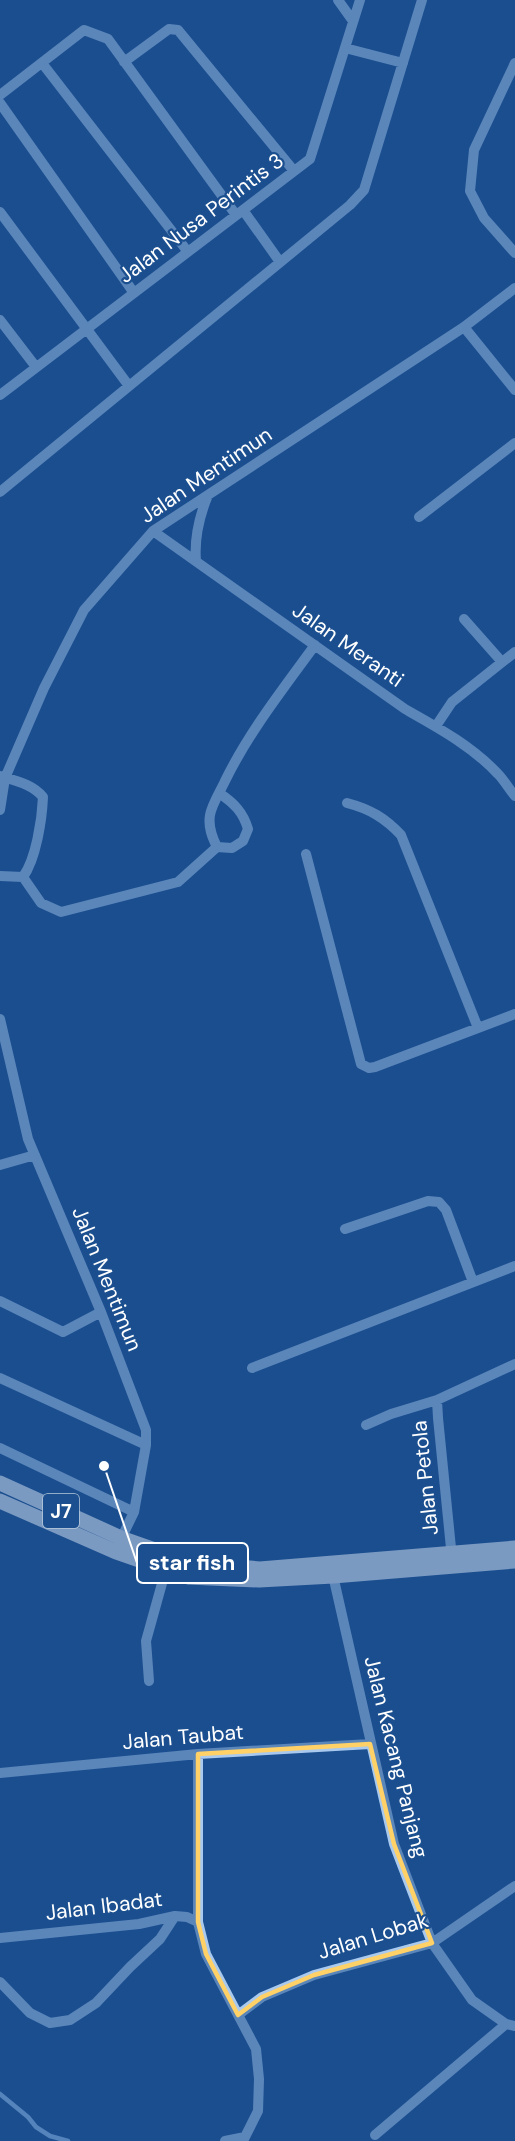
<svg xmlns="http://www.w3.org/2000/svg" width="515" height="2141" font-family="'DM Sans',sans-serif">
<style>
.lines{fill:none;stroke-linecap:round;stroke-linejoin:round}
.stream{stroke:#9cc4f0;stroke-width:4.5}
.minor{stroke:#a9c9ee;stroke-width:10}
.major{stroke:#f0f6ff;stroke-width:15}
.marked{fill:none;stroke:#ffd166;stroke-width:4.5;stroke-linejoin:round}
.labels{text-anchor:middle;stroke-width:4.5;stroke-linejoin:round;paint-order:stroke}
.shield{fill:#1b4f8f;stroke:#bbcadd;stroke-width:1.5}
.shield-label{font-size:20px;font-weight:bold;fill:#fff}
.street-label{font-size:21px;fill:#fff;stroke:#1b4f8f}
.leader{fill:none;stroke:#fff;stroke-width:2}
.callout-dot{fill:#fff;stroke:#1b4f8f;stroke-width:2}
.callout{fill:#1b4f8f;stroke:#fff;stroke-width:2}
.callout-label{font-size:22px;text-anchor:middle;font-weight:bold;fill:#fff}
</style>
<rect width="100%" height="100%" fill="#1b4f8f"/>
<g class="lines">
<path class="stream" d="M0,2094L28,2117L36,2127L50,2136L68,2141"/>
<path class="minor" d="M338,0L353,21
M345,48L403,63
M124,62L169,29L178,30L294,171
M42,63L188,252
M515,63L474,150L470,191L484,218L515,253
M0,95L84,30L108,39L236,215
M0,103L134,293
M243,210L280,262
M0,212L129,386
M0,320L36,367
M464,327L515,390
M0,395L310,159L360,0
M0,492L350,205L364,190L422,0
M419,517L515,443
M153,531L405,709C437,727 472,746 498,774C504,780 509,789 515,796
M196,561C194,537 199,517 208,495
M464,619L502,662
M436,726L452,702L515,652
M219,793C234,803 243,812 248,829L243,841L232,848L217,847C212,837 208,827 210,815C212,804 220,792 225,781C249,732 283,689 315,645
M347,803C370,809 385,818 401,835L478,1028
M0,810L5,778L44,688L84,610L153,531L464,327L515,288
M306,854L361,1064L369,1068L375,1067L515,1014
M0,876L23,877C36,859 42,820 43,797C32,784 16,781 0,776
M23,877L41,903L61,912L178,882L217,847
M0,1019L28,1139L101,1312L146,1430V1445L134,1512L119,1543
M0,1165L35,1155
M345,1229L428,1201L439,1202L446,1210L473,1282
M0,1301L63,1332L101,1312
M252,1368L515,1266
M0,1378L146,1445
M437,1400L438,1418L452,1558
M366,1425L391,1414L437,1400L515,1364
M0,1448L134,1512
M332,1571L394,1844L432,1943L472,2000L506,2024L515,2026
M149,1681L146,1641L166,1569
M198,1754V1922L206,1954L256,2049L259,2079L258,2111L243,2141
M0,1773L198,1754L370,1744
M0,1938L139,1924L175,1916L187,1917L198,1922
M0,1982L30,2013L50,2023L70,2020L96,2003L130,1967L160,1939L175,1916
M238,2015L262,1997L314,1975L432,1943L515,1886
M375,2135L506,2024
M225,2141L245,2137"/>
<path class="major" d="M0,1483L121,1538L192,1563L260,1569L515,1548
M0,1501L116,1552L188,1577L259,1580L333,1576L515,1561"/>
</g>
<path d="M0 0H515V2141H0ZM370,1744L394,1844L432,1943L314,1975L262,1997L238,2015L206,1954L198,1922V1754Z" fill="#1b4f8f" fill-opacity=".55" fill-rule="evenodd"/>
<path class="marked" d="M370,1744L394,1844L432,1943L314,1975L262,1997L238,2015L206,1954L198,1922V1754Z"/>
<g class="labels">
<rect class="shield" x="43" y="1494" width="36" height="34" rx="4.5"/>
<g class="shield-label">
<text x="61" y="1518">J7</text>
</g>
<g class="street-label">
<text transform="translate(201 218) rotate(-37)" y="7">Jalan Nusa Perintis 3</text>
<text transform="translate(206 475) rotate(-34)" y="7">Jalan Mentimun</text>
<text transform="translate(348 645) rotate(35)" y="7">Jalan Meranti</text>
<text transform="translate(107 1279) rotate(68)" y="7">Jalan Mentimun</text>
<text transform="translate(425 1478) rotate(-96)" y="7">Jalan Petola</text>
<text transform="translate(183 1737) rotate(-5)" y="7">Jalan Taubat</text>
<text transform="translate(396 1757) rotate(76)" y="7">Jalan Kacang Panjang</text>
<text transform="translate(104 1906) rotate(-7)" y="7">Jalan Ibadat</text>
<text transform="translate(373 1936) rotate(-17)" y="7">Jalan Lobak</text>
</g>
</g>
<path class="leader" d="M104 1466L137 1563"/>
<circle class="callout-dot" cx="104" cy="1466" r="6"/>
<rect class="callout" x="137" y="1543" width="111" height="40" rx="6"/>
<g class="callout-label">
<text x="192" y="1570">star fish</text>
</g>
</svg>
